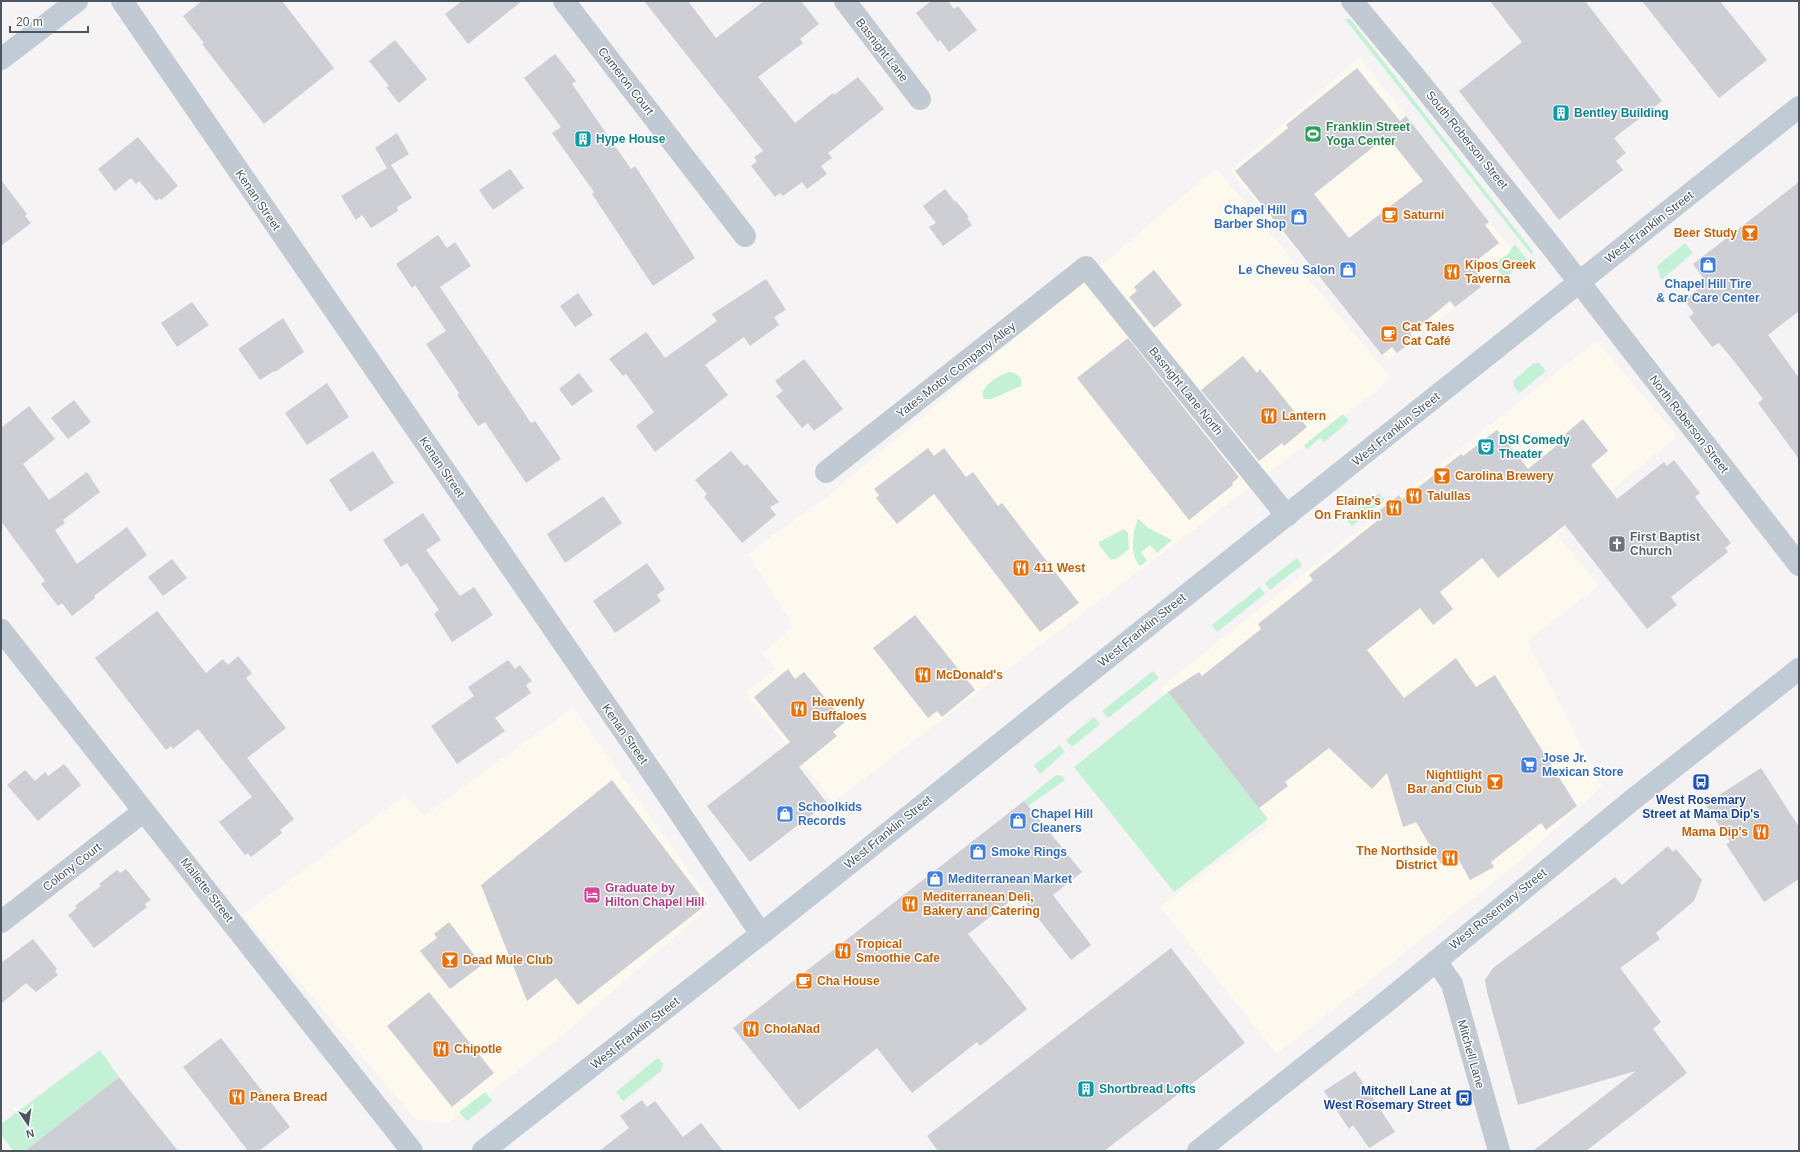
<svg xmlns="http://www.w3.org/2000/svg" width="1800" height="1152" font-family="Arial,sans-serif">
<style>
.commercial{fill:#fdf9ef}
.green{fill:#c3f1d5}
.building{fill:#cdcfd5;fill-rule:evenodd}
.lines{fill:none;stroke-linecap:round;stroke-linejoin:round}
.street{stroke:#c1cad2;stroke-width:22}
.secondary{stroke:#c1cbd6;stroke-width:22}
.labels{text-anchor:middle;stroke-width:3;stroke-linejoin:round;paint-order:stroke}
.street-label{font-size:12px;fill:#4a5661;stroke:#fff}
.culture-label{font-size:12px;font-weight:bold;fill:#0d838f;stroke:#fff;text-anchor:start}
.leisure-label{font-size:12px;font-weight:bold;fill:#27864d;stroke:#fff;text-anchor:start}
.shop-label{font-size:12px;font-weight:bold;fill:#366cbe;stroke:#fff;text-anchor:start}
.food-label{font-size:12px;font-weight:bold;fill:#c56008;stroke:#fff;text-anchor:start}
.worship-label{font-size:12px;font-weight:bold;fill:#5b616d;stroke:#fff;text-anchor:start}
.transit-label{font-size:12px;font-weight:bold;fill:#164399;stroke:#fff}
.hotel-label{font-size:12px;font-weight:bold;fill:#b23c85;stroke:#fff;text-anchor:start}
</style>
<rect width="100%" height="100%" fill="#f5f3f3"/>
<path class="commercial" d="M1359,57L1518,258L1387,360L1231,171Z
M1216,168L1391,378L1373,394L833,802L745,693L776,669L763,654L793,626L748,554L838,488Z
M1597,341L1677,436L1557,535L1599,586L1527,641L1602,786L1520,861L1281,1051L1275,1052L1160,907L1268,826L1159,689L1582,352Z
M573,707L712,904L556,1041L449,1123L416,1120L243,915L404,796L425,815Z"/>
<path class="green" d="M1345,19H1350L1532,250L1534,252L1531,254Z
M1685,243L1693,253L1661,280L1657,266Z
M1515,244L1527,260L1507,276H1503L1493,264L1508,254Z
M1534,363H1539L1546,371L1519,393L1514,387L1513,381Z
M1009,372C1016,372 1024,378 1021,386L992,399H984C977,388 999,375 1009,372Z
M1343,414L1348,420L1347,423L1324,442L1320,438L1307,449L1304,445Z
M1379,493L1384,500L1352,526L1346,519Z
M1139,519L1148,528L1172,540L1157,553L1150,545L1141,552L1147,561L1140,566C1132,557 1132,544 1134,532C1134,528 1137,525 1137,520Z
M1124,529L1128,533L1129,549L1118,558L1111,560L1099,545V542Z
M1297,558L1302,565L1270,590L1265,583Z
M1260,587L1265,594L1217,632L1212,625Z
M1153,671L1159,678L1108,718L1102,711Z
M1168,692L1268,819L1174,892L1074,767Z
M1094,717L1100,724L1072,747L1066,740Z
M1060,745L1065,752L1040,774L1034,765Z
M1056,775L1062,776L1065,780L1028,806L1024,801Z
M100,1050L119,1077L25,1151H13L1,1134V1124Z
M656,1059H659L663,1064L661,1071L623,1101L616,1092Z
M485,1092L492,1101L467,1121L459,1112Z"/>
<path class="building" d="M202,1H282L334,68L264,124L202,44L204,43L183,16Z
M462,1H522L468,44L445,14Z
M644,1H688L716,38L764,1H801L819,24L800,39L803,43L758,77L795,123L833,93L834,95L858,77L884,109L828,153L832,158L821,166L827,174L807,189L802,182L783,196L780,193L775,197L751,166L757,161L754,157L763,151Z
M931,1H948L954,9L958,6L977,30L949,52L940,40L938,42L916,13Z
M1490,1H1585L1662,101L1614,138L1626,153L1616,161L1623,170L1559,220L1459,91L1522,42Z
M1642,1H1720L1767,60L1719,98Z
M395,40L427,79L399,103L386,87L389,86L369,61Z
M555,54L576,81L572,84L631,169L635,166L695,258L653,286L592,194L594,192L552,133L561,127L524,78Z
M1357,68L1400,121L1406,116L1489,222L1485,225L1499,243L1471,265L1479,275L1475,278L1481,287L1455,307L1450,301L1410,334L1415,339L1397,353L1392,347L1382,355L1235,171L1288,128L1286,125ZM1387,136L1423,181L1349,238L1314,194Z
M397,133L409,154L391,165L412,198L397,207L398,211L371,228L362,215L356,220L341,196L387,168L375,148Z
M138,137L178,186L161,200L160,198L156,201L139,181L136,184L131,178L115,191L98,169Z
M510,169L524,188L493,210L479,190Z
M1,180L27,214L25,216L31,223L1,246Z
M1799,182V311L1768,335L1799,378V459L1758,403L1763,399L1734,361L1719,343L1712,347L1689,317L1694,313L1684,300L1706,282L1693,264Z
M945,189L955,202L956,201L969,217L967,218L972,225L943,246L929,227L936,223L923,206Z
M438,235L447,248L455,242L471,266L440,287L531,423L535,421L561,459L526,483L485,422L478,426L457,395L459,393L426,344L446,331L415,285L412,288L396,264Z
M1154,270L1182,305L1154,328L1129,297L1137,291L1134,287Z
M766,279L786,310L774,317L779,325L750,346L744,337L705,365L728,395L655,452L636,426L654,412L626,374L623,376L609,359L646,332L665,358L717,321L712,314Z
M578,293L593,315L575,327L560,306Z
M192,302L209,325L177,347L161,323Z
M283,318L304,352L275,372L274,371L260,380L238,349Z
M1128,338L1239,477L1232,483L1233,485L1189,520L1077,378Z
M1243,356L1257,373L1260,369L1307,427L1284,446L1282,443L1259,461L1201,390Z
M804,359L843,409L814,431L808,423L802,428L776,396L783,391L775,381Z
M579,373L593,391L572,406L559,389Z
M327,383L349,417L307,445L285,413Z
M74,400L91,422L68,439L51,418Z
M29,406L55,439L23,464L49,500L87,472L100,492L63,520L65,523L55,530L77,564L127,527L147,555L94,596L95,598L72,616L62,603L58,606L41,584L45,581L1,521V428Z
M1583,419L1608,451L1591,465L1617,499L1664,462L1667,466L1674,460L1700,493L1695,497L1731,543L1725,548L1728,552L1671,597L1677,605L1647,629L1565,525L1498,578L1482,558L1440,592L1453,609L1433,625L1420,608L1367,650L1404,698L1456,658L1476,687L1495,675L1577,806L1546,830L1541,823L1491,862L1494,867L1470,880L1456,855L1441,864L1416,822L1403,827L1387,773L1372,789L1329,748L1285,782L1288,786L1259,808L1168,692L1199,672L1202,676L1261,629L1258,624L1313,580L1309,575L1382,517L1378,512L1399,495L1402,500L1461,454L1463,456L1497,430L1528,469L1567,437L1565,434Z
M928,448L934,456L944,448L966,477L973,472L998,506L1002,503L1079,603L1040,632L934,494L897,524L876,498L879,495L874,489Z
M373,451L394,483L350,512L329,480Z
M731,451L744,466L747,464L779,502L770,507L776,515L742,543L704,497L707,494L695,480Z
M603,496L622,523L565,563L547,534Z
M423,513L441,540L426,550L460,596L474,587L493,615L452,642L434,614L439,610L407,563L401,567L383,540Z
M172,559L187,578L163,596L148,577Z
M647,563L665,589L657,595L661,601L615,633L593,601Z
M157,611L206,673L223,659L228,665L238,656L252,673L246,678L286,728L247,758L294,819L280,830L282,833L251,857L248,853L245,855L219,822L252,797L198,729L173,749L171,746L166,750L95,658Z
M915,615L975,690L942,717L937,711L928,718L873,648Z
M508,660L515,669L520,665L532,681L526,685L531,693L495,718L505,731L457,764L431,726L474,696L468,687Z
M788,669L795,679L804,672L845,722L833,732L837,736L799,767L827,803L750,862L707,806L790,742L754,697Z
M64,764L81,785L38,821L7,785L25,770L35,781L45,772L48,776Z
M1761,768L1799,827V879L1764,902L1726,844L1730,842L1705,804Z
M612,780L707,904L578,1005L556,978L527,1001L481,885Z
M1024,801L1082,872L1053,895L1091,945L1071,960L1019,894L968,934L1027,1009L980,1046L977,1042L912,1093L877,1048L799,1110L733,1028Z
M1668,846L1673,852L1676,849L1702,880L1694,901L1656,933L1660,939L1620,968L1661,1022L1653,1029L1687,1073L1586,1151H1533L1636,1071L1518,1105L1487,992L1485,980L1493,968L1615,877L1622,885Z
M126,869L151,900L145,904L147,907L94,948L68,915L77,908L75,906L101,886L99,884L117,870L120,873Z
M449,922L482,965L450,989L420,951L437,938L434,934Z
M33,939L57,969L55,971L58,975L36,992L26,983L1,1004V963Z
M1171,948L1245,1043L1104,1151H938L927,1136Z
M429,992L494,1073L452,1107L387,1026Z
M221,1038L290,1127L259,1151H248L183,1067Z
M1355,1071L1395,1132L1369,1148L1353,1125L1349,1129L1324,1091Z
M119,1077L178,1151H25Z
M642,1100L647,1107L655,1101L683,1137L701,1123L723,1151H599L629,1128L620,1116Z"/>
<g class="lines">
<path class="street" d="M122,1L665,791L761,934
M564,1L745,236
M845,1L920,99
M1352,1L1417,79L1551,246L1799,565
M826,472L1086,267L1287,516
M1,630L412,1151
M1,922L144,811
M1436,961L1452,984L1499,1151"/>
<path class="secondary" d="M1,59L77,1
M483,1151L761,934L1799,107
M1198,1151L1385,1003L1631,801L1799,669"/>
</g>
<defs>
<g id="building-square" transform="scale(0.9)"><rect x="-9" y="-9" width="18" height="18" rx="4" fill="#0f9aa8" stroke="#fff"/><path d="M-4-6H4V6H1V3H-1V6H-4ZM-2.5-4.3h1.7v1.8h-1.7ZM.8-4.3h1.7v1.8H.8ZM-2.5-1h1.7V.8h-1.7ZM.8-1h1.7V.8H.8Z" fill="#fff"/></g>
<g id="stadium-square" transform="scale(0.9)"><rect x="-9" y="-9" width="18" height="18" rx="4" fill="#2e9e5b" stroke="#fff"/><path d="M0-5a6.5 5 0 1 0 0 10a6.5 5 0 1 0 0-10ZM-3.5-1.8h7v3.6h-7Z" fill="#fff"/></g>
<g id="cafe-square" transform="scale(0.9)"><rect x="-9" y="-9" width="18" height="18" rx="4" fill="#e8710a" stroke="#fff"/><path d="M-5.5-4.5H6V0H3Q3 3.5 0 3.5H-2.5Q-5.5 3.5-5.5 0ZM3-3.2v2h1.7v-2ZM-6 4.5H4V6H-6Z" fill="#fff"/></g>
<g id="shop-square" transform="scale(0.9)"><rect x="-9" y="-9" width="18" height="18" rx="4" fill="#3f7fe0" stroke="#fff"/><path d="M-5-2.5h2.3a2.7 3.5 0 0 1 5.4 0H5L5.5 6h-11ZM-1.5-2.5h3a1.5 2.3 0 0 0-3 0Z" fill="#fff"/></g>
<g id="bar-square" transform="scale(0.9)"><rect x="-9" y="-9" width="18" height="18" rx="4" fill="#e8710a" stroke="#fff"/><path d="M-6-5H6L.8 .8V4.5H3.5V6h-7V4.5H-.8V.8Z" fill="#fff"/></g>
<g id="restaurant-square" transform="scale(0.9)"><rect x="-9" y="-9" width="18" height="18" rx="4" fill="#e8710a" stroke="#fff"/><path d="M-5-6h1v4h1v-4h1v4h1v-4h1v5L-1.5 .5V6h-2V.5L-5-1ZM5-6V6H3V1.5H1.5Q1.5-4 5-6Z" fill="#fff"/></g>
<g id="theatre-square" transform="scale(0.9)"><rect x="-9" y="-9" width="18" height="18" rx="4" fill="#0f9aa8" stroke="#fff"/><path d="M-5-5.5Q0-4 5-5.5V0Q5 5 0 6Q-5 5-5 0ZM-3.3-2.5H-1v1.5H-3.3ZM1-2.5H3.3v1.5H1ZM-2.8 1Q0 5.5 2.8 1Z" fill="#fff"/></g>
<g id="church-square" transform="scale(0.9)"><rect x="-9" y="-9" width="18" height="18" rx="4" fill="#6b7280" stroke="#fff"/><path d="M-1.2-6h2.4v3.5h3.3v2.4h-3.3V6h-2.4V-.1h-3.3v-2.4h3.3Z" fill="#fff"/></g>
<g id="supermarket-square" transform="scale(0.9)"><rect x="-9" y="-9" width="18" height="18" rx="4" fill="#3f7fe0" stroke="#fff"/><path d="M-6-5.5h2.5l.6 2H6L4.5 2H-2.5L-4.4-4H-6ZM-1.5 3.2a1.3 1.3 0 1 0 .1 0ZM3 3.2a1.3 1.3 0 1 0 .1 0Z" fill="#fff"/></g>
<g id="bus-square" transform="scale(0.9)"><rect x="-9" y="-9" width="18" height="18" rx="4" fill="#1a4fb4" stroke="#fff"/><path d="M-5-6H5V4H4V6H2V4H-2V6H-4V4H-5ZM-3.5-4V0h7V-4ZM-3.5 1.2v1.5H-2V1.2ZM2 1.2v1.5H3.5V1.2Z" fill="#fff"/></g>
<g id="hotel-square" transform="scale(0.9)"><rect x="-9" y="-9" width="18" height="18" rx="4" fill="#d1479c" stroke="#fff"/><path d="M-6-4.5h1.5V1H6V5H4.5V3h-9V5H-6ZM-4 0a1.8 1.8 0 1 1 3.6 0ZM.5 0V-2.5h3Q6-2.5 6 0Z" fill="#fff"/></g>
</defs>
<g fill-rule="evenodd">
<use href="#building-square" x="1561" y="113"/>
<use href="#stadium-square" x="1313" y="134"/>
<use href="#building-square" x="583" y="139"/>
<use href="#cafe-square" x="1390" y="215"/>
<use href="#shop-square" x="1299" y="217"/>
<use href="#bar-square" x="1750" y="233"/>
<use href="#shop-square" x="1708" y="265"/>
<use href="#shop-square" x="1348" y="270"/>
<use href="#restaurant-square" x="1452" y="272"/>
<use href="#cafe-square" x="1389" y="334"/>
<use href="#restaurant-square" x="1269" y="416"/>
<use href="#theatre-square" x="1486" y="447"/>
<use href="#bar-square" x="1442" y="476"/>
<use href="#restaurant-square" x="1414" y="496"/>
<use href="#restaurant-square" x="1394" y="508"/>
<use href="#church-square" x="1617" y="544"/>
<use href="#restaurant-square" x="1021" y="568"/>
<use href="#restaurant-square" x="923" y="675"/>
<use href="#restaurant-square" x="799" y="709"/>
<use href="#supermarket-square" x="1529" y="765"/>
<use href="#bar-square" x="1495" y="782"/>
<use href="#bus-square" x="1701" y="782"/>
<use href="#shop-square" x="785" y="814"/>
<use href="#shop-square" x="1018" y="821"/>
<use href="#restaurant-square" x="1761" y="832"/>
<use href="#shop-square" x="978" y="852"/>
<use href="#restaurant-square" x="1450" y="858"/>
<use href="#shop-square" x="935" y="879"/>
<use href="#hotel-square" x="592" y="895"/>
<use href="#restaurant-square" x="910" y="904"/>
<use href="#restaurant-square" x="843" y="951"/>
<use href="#bar-square" x="450" y="960"/>
<use href="#cafe-square" x="804" y="981"/>
<use href="#restaurant-square" x="751" y="1029"/>
<use href="#restaurant-square" x="441" y="1049"/>
<use href="#building-square" x="1086" y="1089"/>
<use href="#restaurant-square" x="237" y="1097"/>
<use href="#bus-square" x="1464" y="1098"/>
</g>
<g class="labels">
<g class="street-label">
<text transform="translate(882 50) rotate(52)" y="4">Basnight Lane</text>
<text transform="translate(626 81) rotate(52)" y="4">Cameron Court</text>
<text transform="translate(1467 140) rotate(51)" y="4">South Roberson Street</text>
<text transform="translate(258 200) rotate(56)" y="4">Kenan Street</text>
<text transform="translate(1649 227) rotate(-38)" y="4">West Franklin Street</text>
<text transform="translate(956 370) rotate(-38)" y="4">Yates Motor Company Alley</text>
<text transform="translate(1186 391) rotate(51)" y="4">Basnight Lane North</text>
<text transform="translate(1689 424) rotate(52)" y="4">North Roberson Street</text>
<text transform="translate(1396 429) rotate(-39)" y="4">West Franklin Street</text>
<text transform="translate(442 467) rotate(56)" y="4">Kenan Street</text>
<text transform="translate(1142 630) rotate(-39)" y="4">West Franklin Street</text>
<text transform="translate(625 734) rotate(55)" y="4">Kenan Street</text>
<text transform="translate(888 832) rotate(-39)" y="4">West Franklin Street</text>
<text transform="translate(72 867) rotate(-38)" y="4">Colony Court</text>
<text transform="translate(207 890) rotate(52)" y="4">Mallette Street</text>
<text transform="translate(1498 909) rotate(-39)" y="4">West Rosemary Street</text>
<text transform="translate(635 1033) rotate(-38)" y="4">West Franklin Street</text>
<text transform="translate(1471 1054) rotate(74)" y="4">Mitchell Lane</text>
</g>
<g class="culture-label">
<text x="1574" y="117">Bentley Building</text>
<text x="596" y="143">Hype House</text>
<text x="1499" y="444">DSI Comedy<tspan x="1499" dy="14">Theater</tspan></text>
<text x="1099" y="1093">Shortbread Lofts</text>
</g>
<g class="leisure-label">
<text x="1326" y="131">Franklin Street<tspan x="1326" dy="14">Yoga Center</tspan></text>
</g>
<g class="shop-label">
<text x="1286" y="214" text-anchor="end">Chapel Hill<tspan x="1286" dy="14">Barber Shop</tspan></text>
<text x="1335" y="274" text-anchor="end">Le Cheveu Salon</text>
<text x="1708" y="288" text-anchor="middle">Chapel Hill Tire<tspan x="1708" dy="14">&amp; Car Care Center</tspan></text>
<text x="1542" y="762">Jose Jr.<tspan x="1542" dy="14">Mexican Store</tspan></text>
<text x="798" y="811">Schoolkids<tspan x="798" dy="14">Records</tspan></text>
<text x="1031" y="818">Chapel Hill<tspan x="1031" dy="14">Cleaners</tspan></text>
<text x="991" y="856">Smoke Rings</text>
<text x="948" y="883">Mediterranean Market</text>
</g>
<g class="food-label">
<text x="1403" y="219">Saturni</text>
<text x="1737" y="237" text-anchor="end">Beer Study</text>
<text x="1465" y="269">Kipos Greek<tspan x="1465" dy="14">Taverna</tspan></text>
<text x="1402" y="331">Cat Tales<tspan x="1402" dy="14">Cat Café</tspan></text>
<text x="1282" y="420">Lantern</text>
<text x="1455" y="480">Carolina Brewery</text>
<text x="1427" y="500">Talullas</text>
<text x="1381" y="505" text-anchor="end">Elaine's<tspan x="1381" dy="14">On Franklin</tspan></text>
<text x="1034" y="572">411 West</text>
<text x="936" y="679">McDonald's</text>
<text x="812" y="706">Heavenly<tspan x="812" dy="14">Buffaloes</tspan></text>
<text x="1482" y="779" text-anchor="end">Nightlight<tspan x="1482" dy="14">Bar and Club</tspan></text>
<text x="1748" y="836" text-anchor="end">Mama Dip's</text>
<text x="1437" y="855" text-anchor="end">The Northside<tspan x="1437" dy="14">District</tspan></text>
<text x="923" y="901">Mediterranean Deli,<tspan x="923" dy="14">Bakery and Catering</tspan></text>
<text x="856" y="948">Tropical<tspan x="856" dy="14">Smoothie Cafe</tspan></text>
<text x="463" y="964">Dead Mule Club</text>
<text x="817" y="985">Cha House</text>
<text x="764" y="1033">CholaNad</text>
<text x="454" y="1053">Chipotle</text>
<text x="250" y="1101">Panera Bread</text>
</g>
<g class="worship-label">
<text x="1630" y="541">First Baptist<tspan x="1630" dy="14">Church</tspan></text>
</g>
<g class="transit-label">
<text x="1701" y="804">West Rosemary<tspan x="1701" dy="14">Street at Mama Dip's</tspan></text>
<text x="1451" y="1095" text-anchor="end">Mitchell Lane at<tspan x="1451" dy="14">West Rosemary Street</tspan></text>
</g>
<g class="hotel-label">
<text x="605" y="892">Graduate by<tspan x="605" dy="14">Hilton Chapel Hill</tspan></text>
</g>
</g>
<rect width="1800" height="1152" fill="none" stroke="#4a5661" stroke-width="4"/>
<g transform="translate(28 1124) rotate(167)" stroke="#ffffff" stroke-width="3" paint-order="stroke">
<path d="M0-3L7 15L0 10L-7 15Z" fill="#4a5661"/>
<text y="-6" font-size="11" font-weight="bold" text-anchor="middle" fill="#4a5661">N</text>
</g>
<path d="M10 26v6h78v-6" fill="none" stroke="#4a5661" stroke-width="2"/>
<text x="16" y="26" font-size="12" fill="#4a5661" stroke="#ffffff" stroke-width="3" paint-order="stroke">20 m</text>
</svg>
